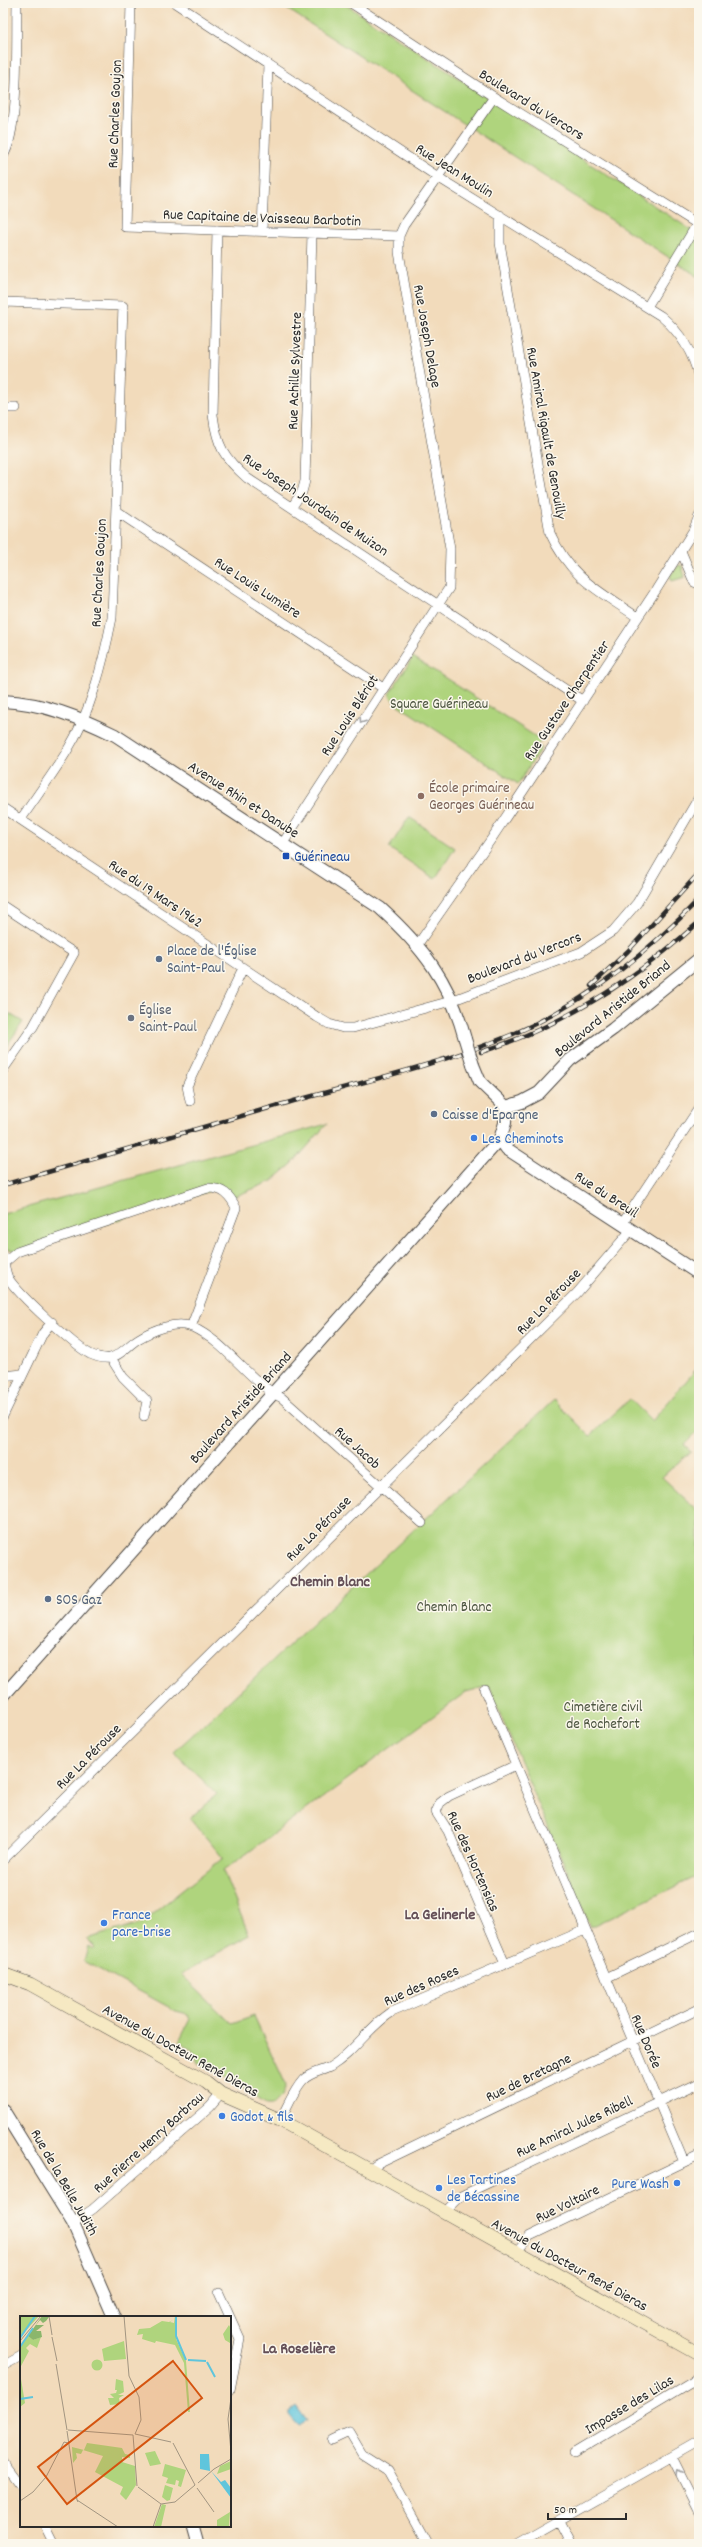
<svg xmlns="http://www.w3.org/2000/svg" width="702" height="2547" font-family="Dekko,sans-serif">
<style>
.green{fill:#afd47d;stroke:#6d8054}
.water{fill:#5fc5dc;stroke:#457884}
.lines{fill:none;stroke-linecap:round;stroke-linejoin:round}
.minor-casing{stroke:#494541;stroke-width:10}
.tertiary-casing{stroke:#494541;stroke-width:14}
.secondary-casing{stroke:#494541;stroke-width:14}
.minor{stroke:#fff;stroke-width:9}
.tertiary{stroke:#fff;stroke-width:12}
.secondary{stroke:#f6e9c3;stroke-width:13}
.rail-casing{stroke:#2b2b2b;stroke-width:4.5}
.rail{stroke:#fbf7ec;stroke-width:3;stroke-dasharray:9;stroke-linecap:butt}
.tertiary-bridge-casing{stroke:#494541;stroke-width:14;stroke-linecap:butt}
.tertiary-bridge{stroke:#fff;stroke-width:12}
.oneway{stroke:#a0a0a0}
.education-dot{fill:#8d6e63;stroke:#fbf7ec;stroke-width:1.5}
.transit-dot{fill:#1a4fb4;stroke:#fbf7ec;stroke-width:1.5}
.service-dot{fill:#5c6f8a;stroke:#fbf7ec;stroke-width:1.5}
.worship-dot{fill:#6b7280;stroke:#fbf7ec;stroke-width:1.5}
.shop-dot{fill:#3f7fe0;stroke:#fbf7ec;stroke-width:1.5}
.labels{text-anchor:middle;stroke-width:3;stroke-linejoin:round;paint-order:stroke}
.street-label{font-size:15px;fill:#2b2b2b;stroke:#fbf7ec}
.park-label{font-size:15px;fill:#4c5540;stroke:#fbf7ec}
.education-label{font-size:15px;fill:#785e54;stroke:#fbf7ec;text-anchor:start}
.transit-label{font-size:15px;fill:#164399;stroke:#fbf7ec;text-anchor:start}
.service-label{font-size:15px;fill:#4e5e75;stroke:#fbf7ec;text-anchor:start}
.worship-label{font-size:15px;fill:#5b616d;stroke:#fbf7ec;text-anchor:start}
.shop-label{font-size:15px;fill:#366cbe;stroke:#fbf7ec;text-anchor:start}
.neighbourhood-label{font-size:16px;font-weight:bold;fill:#644f57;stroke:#fbf7ec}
.inset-river{fill:none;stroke:#5fc5dc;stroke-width:2}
.inset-road{fill:none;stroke:#a29581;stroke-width:1}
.view{fill:#d5540f;fill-opacity:0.15;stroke:#d5540f;stroke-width:2}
.inset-edge{fill:none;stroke:#2b2b2b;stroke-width:2}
</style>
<rect width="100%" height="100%" fill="#fbf7ec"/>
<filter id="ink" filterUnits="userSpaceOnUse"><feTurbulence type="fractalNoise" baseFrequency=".025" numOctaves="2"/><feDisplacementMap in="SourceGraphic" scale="8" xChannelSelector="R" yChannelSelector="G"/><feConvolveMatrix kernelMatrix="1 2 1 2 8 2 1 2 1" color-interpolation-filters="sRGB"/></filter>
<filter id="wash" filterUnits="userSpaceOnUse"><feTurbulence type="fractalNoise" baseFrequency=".012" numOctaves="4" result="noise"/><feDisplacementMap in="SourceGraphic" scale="16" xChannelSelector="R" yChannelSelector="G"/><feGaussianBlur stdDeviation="0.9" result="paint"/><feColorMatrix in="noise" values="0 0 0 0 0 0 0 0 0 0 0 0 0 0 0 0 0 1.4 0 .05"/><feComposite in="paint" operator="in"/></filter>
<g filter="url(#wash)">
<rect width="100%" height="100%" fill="#f2dbbb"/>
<path class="green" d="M278,3H343L699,235V277Z
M679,565L682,566L685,577L672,581L670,575Z
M413,657L541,740L537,746L541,748L518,784L395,703L389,694Z
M409,817L455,848L435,879L389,848Z
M3,1010L23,1022L3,1051Z
M327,1124L292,1164L272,1181L231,1198L219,1188L17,1252L3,1247V1214Z
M699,1366V1430L684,1445L691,1451L662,1477L699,1512V1875L591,1927L488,1686L466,1692L223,1871L249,1935L181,1974L232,2024L254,2016L286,2085L282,2096L273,2105H267L231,2079L198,2063L193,2051L179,2041L190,2019L188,2014L176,2011L84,1961L88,1946L93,1949L95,1947L87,1939L141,1923L223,1858L190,1818L217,1794L174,1752L554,1400L590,1436L630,1399L652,1421Z"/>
<path class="water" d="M296,2406L307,2421L299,2426L289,2415V2412Z"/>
</g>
<g filter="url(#ink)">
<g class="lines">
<g class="minor-casing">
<path id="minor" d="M131,3L125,227L399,236
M175,3L444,181L661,316C681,333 693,352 699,378
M351,3L494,97L699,225
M3,156C20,131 16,37 17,3
M500,215V243L550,533C571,579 598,590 637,617
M217,230L213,415C217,446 224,458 247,478L583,701
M262,231L268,65
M3,302L123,306L112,618C103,663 91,712 67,751C53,774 36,797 21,819
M647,307L697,224
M3,408H16
M292,507L302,492L305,481L312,233
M116,511L383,688
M681,551L694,582L699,584
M3,808L317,1017L329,1024L343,1028H353L451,1001L581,952L613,931L637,903L699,797
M283,843L449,588L450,549L399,252V236L404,225L494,97
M3,906L74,953L33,1027L3,1070
M418,944L492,838L656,590L693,531L699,516
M190,1101L187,1086L243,968
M622,1224L699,1108
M4,1263C5,1268 6,1273 8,1278C18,1294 73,1345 90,1354C97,1357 103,1359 110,1358C122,1355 128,1345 138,1339C151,1331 176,1320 192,1327C227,1343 248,1381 282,1398L422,1523
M4,1263L17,1252L40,1244L208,1188C223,1188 230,1195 236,1208L191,1327
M693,1270L699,1261
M111,1358L123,1377L147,1401L144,1416
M3,1376L23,1374
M3,1416L43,1333L52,1322
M484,1689L684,2162
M3,1860L577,1293L632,1229
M505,1964L448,1831L436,1812L440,1803L449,1796L516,1765
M606,1978L699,1933
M280,2120C287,2108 293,2091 303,2080C311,2072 320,2072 330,2067C354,2053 368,2027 392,2012L585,1930
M370,2171L376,2165L699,2009
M445,2212L461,2196L699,2083
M73,2223L93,2209L210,2107L221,2094
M516,2252L530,2236L699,2155
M219,2293L240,2339L230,2390
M3,2366L21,2356
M332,2440L349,2432L362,2454L387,2470L428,2544
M574,2453L699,2378
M672,2457L699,2511
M3,2461L21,2485
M558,2521L570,2544
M45,2526L54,2544
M518,2544L699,2441"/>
</g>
<g class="tertiary-casing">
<path id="tertiary" d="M3,701C44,703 78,717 115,735L380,908C423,947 450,982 465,1039
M473,1065L480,1082L506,1107
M506,1107L522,1102L539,1093L570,1060L613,1029L699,959
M500,1139L507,1149L699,1274
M3,1696L500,1139L505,1123L506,1107
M3,2110L73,2223L114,2317
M193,2526L198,2544"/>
</g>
<g class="secondary-casing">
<path id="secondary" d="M3,1974L30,1984L206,2082L221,2094L280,2120L699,2354"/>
</g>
<use href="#minor" class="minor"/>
<use href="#tertiary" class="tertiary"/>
<use href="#secondary" class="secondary"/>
<g class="rail-casing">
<path id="rail" d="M591,986L628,951L699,873
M481,1052C562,1026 636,979 699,922
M3,1185C94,1159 185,1132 276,1106C354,1084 436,1066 511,1035C583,1004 645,956 699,899"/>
</g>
<use href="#rail" class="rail"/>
<g class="tertiary-bridge-casing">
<path id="tertiary-bridge" d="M465,1039L473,1065"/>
</g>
<use href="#tertiary-bridge" class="tertiary-bridge"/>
</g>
<defs><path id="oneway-chevron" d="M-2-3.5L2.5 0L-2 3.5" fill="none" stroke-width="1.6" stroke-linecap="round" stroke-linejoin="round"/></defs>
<g class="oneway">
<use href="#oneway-chevron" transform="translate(362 721) rotate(123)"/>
<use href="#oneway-chevron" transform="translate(679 2472) rotate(-117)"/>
</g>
</g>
<circle class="education-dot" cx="421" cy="796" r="4"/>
<rect class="transit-dot" x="282" y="852" width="8" height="8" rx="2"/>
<g class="service-dot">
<circle cx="159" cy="959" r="4"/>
<circle cx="434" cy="1114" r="4"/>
<circle cx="48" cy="1599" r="4"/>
</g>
<circle class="worship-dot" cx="131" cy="1018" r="4"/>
<g class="shop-dot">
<circle cx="474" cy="1138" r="4"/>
<circle cx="104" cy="1923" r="4"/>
<circle cx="222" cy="2116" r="4"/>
<circle cx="677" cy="2183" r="4"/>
<circle cx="439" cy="2188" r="4"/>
</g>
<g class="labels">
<g class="street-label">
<text transform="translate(532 104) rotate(32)" y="5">Boulevard du Vercors</text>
<text transform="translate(114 114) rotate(-88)" y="5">Rue Charles Goujon</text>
<text transform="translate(455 170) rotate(32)" y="5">Rue Jean Moulin</text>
<text transform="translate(262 217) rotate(2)" y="5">Rue Capitaine de Vaisseau Barbotin</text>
<text transform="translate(428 336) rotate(80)" y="5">Rue Joseph Delage</text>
<text transform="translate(294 371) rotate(-88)" y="5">Rue Achille Sylvestre</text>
<text transform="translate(547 433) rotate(80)" y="5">Rue Amiral Rigault de Genouilly</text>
<text transform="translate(316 504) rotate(34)" y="5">Rue Joseph Jourdain de Muizon</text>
<text transform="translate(98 573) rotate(-87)" y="5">Rue Charles Goujon</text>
<text transform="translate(258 587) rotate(33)" y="5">Rue Louis Lumière</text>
<text transform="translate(566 700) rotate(-56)" y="5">Rue Gustave Charpentier</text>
<text transform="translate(349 715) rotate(-57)" y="5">Rue Louis Blériot</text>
<text transform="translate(244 799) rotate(33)" y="5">Avenue Rhin et Danube</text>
<text transform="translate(156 893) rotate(34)" y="5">Rue du 19 Mars 1962</text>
<text transform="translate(524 957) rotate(-21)" y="5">Boulevard du Vercors</text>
<text transform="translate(612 1008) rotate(-39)" y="5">Boulevard Aristide Briand</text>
<text transform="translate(607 1194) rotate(33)" y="5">Rue du Breuil</text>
<text transform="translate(548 1301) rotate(-46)" y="5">Rue La Pérouse</text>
<text transform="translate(240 1407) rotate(-48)" y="5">Boulevard Aristide Briand</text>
<text transform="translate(358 1447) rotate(42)" y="5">Rue Jacob</text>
<text transform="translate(318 1528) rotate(-45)" y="5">Rue La Pérouse</text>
<text transform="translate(88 1756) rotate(-45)" y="5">Rue La Pérouse</text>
<text transform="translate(474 1861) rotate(66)" y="5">Rue des Hortensias</text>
<text transform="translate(421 1985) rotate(-24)" y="5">Rue des Roses</text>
<text transform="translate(647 2041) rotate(67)" y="5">Rue Dorée</text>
<text transform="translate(181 2050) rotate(29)" y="5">Avenue du Docteur René Dieras</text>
<text transform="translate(528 2077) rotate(-26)" y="5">Rue de Bretagne</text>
<text transform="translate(574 2126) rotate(-25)" y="5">Rue Amiral Jules Ribell</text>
<text transform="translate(148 2142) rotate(-42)" y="5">Rue Pierre Henry Barbrau</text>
<text transform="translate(65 2182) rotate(60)" y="5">Rue de la Belle Judith</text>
<text transform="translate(567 2203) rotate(-26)" y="5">Rue Voltaire</text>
<text transform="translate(570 2264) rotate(29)" y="5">Avenue du Docteur René Dieras</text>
<text transform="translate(629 2404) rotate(-31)" y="5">Impasse des Lilas</text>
</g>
<g class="park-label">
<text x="439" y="708">Square Guérineau</text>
<text x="454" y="1611">Chemin Blanc</text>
<text x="603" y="1711">Cimetière civil<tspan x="603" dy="17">de Rochefort</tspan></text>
</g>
<g class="education-label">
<text x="429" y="792">École primaire<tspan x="429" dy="17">Georges Guérineau</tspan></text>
</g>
<g class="transit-label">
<text x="294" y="861">Guérineau</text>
</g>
<g class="service-label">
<text x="167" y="955">Place de l'Église<tspan x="167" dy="17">Saint-Paul</tspan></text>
<text x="442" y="1119">Caisse d'Épargne</text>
<text x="56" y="1604">SOS Gaz</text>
</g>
<g class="worship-label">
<text x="139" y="1014">Église<tspan x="139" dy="17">Saint-Paul</tspan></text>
</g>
<g class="shop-label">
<text x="482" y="1143">Les Cheminots</text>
<text x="112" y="1919">France<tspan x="112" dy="17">pare-brise</tspan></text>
<text x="230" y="2121">Godot &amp; fils</text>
<text x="447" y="2184">Les Tartines<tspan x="447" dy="17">de Bécassine</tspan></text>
<text x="669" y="2188" text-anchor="end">Pure Wash</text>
</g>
<g class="neighbourhood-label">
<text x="330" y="1586">Chemin Blanc</text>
<text x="440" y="1919">La Gelinerle</text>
<text x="299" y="2353">La Roselière</text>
</g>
</g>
<g transform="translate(20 2316)">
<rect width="211" height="211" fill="#f2dbbb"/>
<path d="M0,0H19L0,21ZM155,0L156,2V23L166,45L170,96H168L164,47L155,29L136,25L135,27L122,23L123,18L117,19L119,13L130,12L142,5L149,6L153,4L150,6L154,7ZM209,9L211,13L210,27L205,24L203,18ZM8,20L13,24L21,21L17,32L10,28L6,32L9,35L0,52V32ZM104,25L106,43L84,45L82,33ZM71.5 49a5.5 5.5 0 1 1 11 0a5.5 5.5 0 1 1-11 0ZM0,57L5,87L0,91ZM96,63L103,65L104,76L98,79H104L99,82L100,88L90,89L88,82H94L90,78L96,77L97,74H95ZM67,127L102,132L105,138L110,139V142L102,141V146L115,150L116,169L106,184L100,178L103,171L75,156L83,140L63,134L61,138L56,137L57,142L53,147L52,131L64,134ZM135,135L141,148L130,150L125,137ZM211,145V153L197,158L200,150ZM145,148L166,154L161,171L158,170L159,165L156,164L155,169L146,167L148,162L142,160ZM145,169L153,172L150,184L147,185L142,181ZM142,188L146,189L141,211H134ZM210,196L209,211H197V204Z" fill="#afd47d"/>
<path d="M22,0L29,1L26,5L23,7L20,4L16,9H24L16,15H21L22,21L13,24L8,20Z" fill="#8bb66c"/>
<path d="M180,138H189L190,155L180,153ZM191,155L201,166L205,164L211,172V182Z" fill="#5fc5dc"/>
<path class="inset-river" d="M156,0V20L166,44M0,22L15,0M0,31L13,12M168,44L186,45M187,46L195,61M0,83L13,81"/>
<path class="inset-road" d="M29,0L32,19M104,0L109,60L119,81L121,104L115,118M32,21L37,45M0,25L21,0M36,48L38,60M38,60L47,114M211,82L208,103L211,136M48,114L113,119M47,115L57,184M115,118L151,126M113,119L117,170M153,127L175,169M178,167L194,153L211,143M118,171L141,188M177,172L194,196M0,185L13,176L26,161L44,126L48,127M58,186L57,184L98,211M133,211L141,188L155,186L175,169"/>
<path class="view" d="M153,45L182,82L47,188L18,151Z"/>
<rect width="211" height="211" class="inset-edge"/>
</g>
<rect width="702" height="2547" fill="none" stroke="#fbf7ec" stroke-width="16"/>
<path d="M548 2513v6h78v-6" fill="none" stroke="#2b2b2b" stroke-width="2"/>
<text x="554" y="2513" font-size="12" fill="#2b2b2b" stroke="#fbf7ec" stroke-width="3" paint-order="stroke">50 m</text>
</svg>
